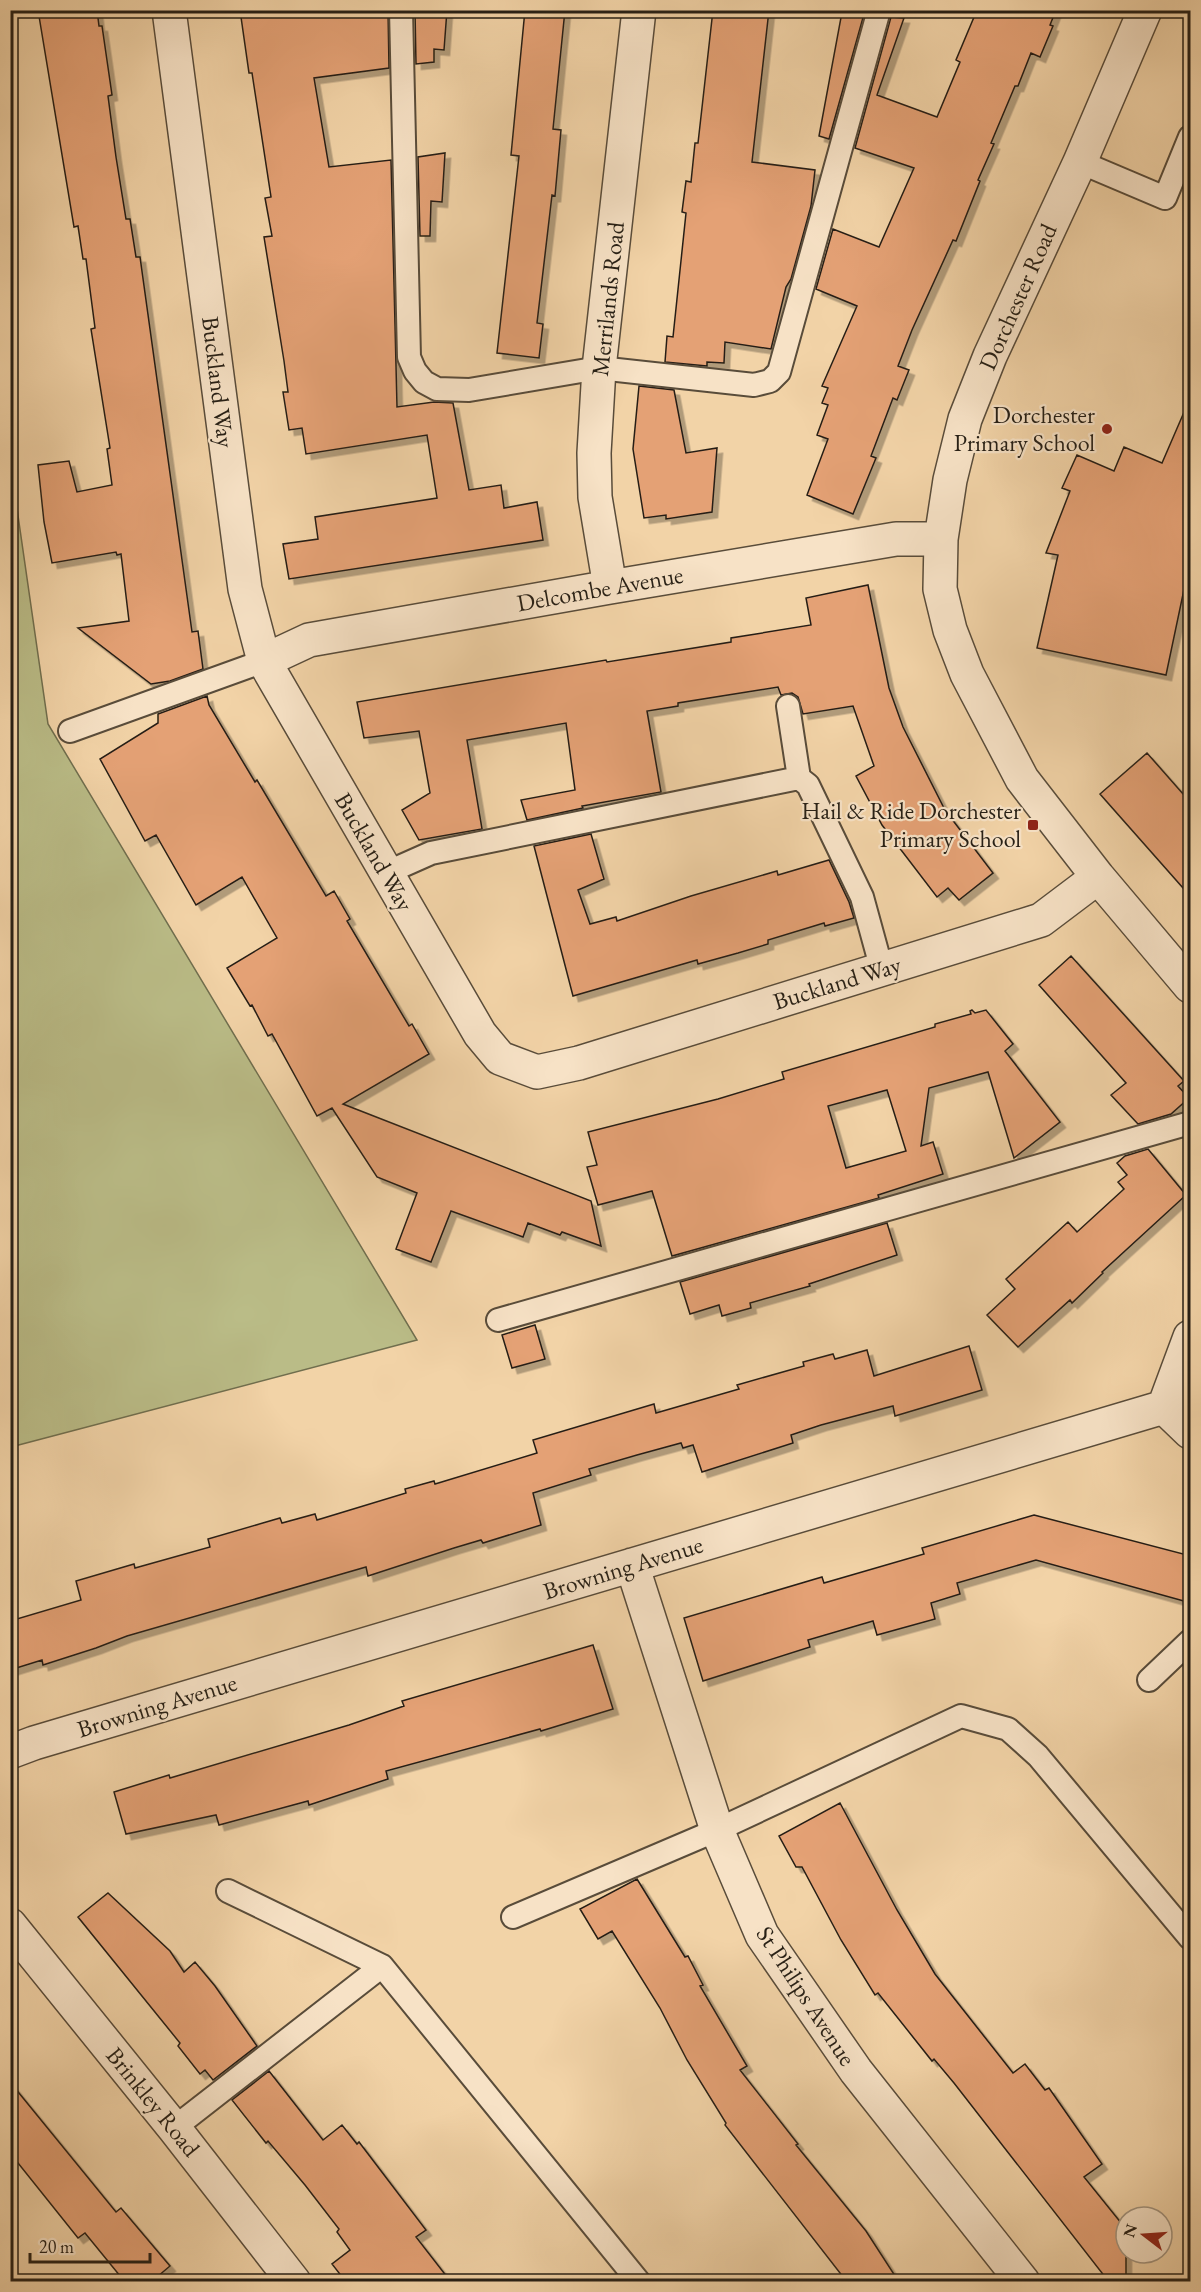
<svg xmlns="http://www.w3.org/2000/svg" width="1201" height="2292" font-family="'EB Garamond',serif">
<style>
.green{fill:#babc87;stroke:#706e4e;stroke-width:1.5}
.building{fill:#e4a175;stroke:#261f15;stroke-width:1.5;fill-rule:evenodd;filter:url(#shadow)}
.lines{fill:none;stroke-linecap:round;stroke-linejoin:round}
.service-casing{stroke:#594c3a;stroke-width:26}
.minor-casing{stroke:#594c3a;stroke-width:36}
.service{stroke:#f7e2c6;stroke-width:22}
.minor{stroke:#f7e2c6;stroke-width:33}
.poi-dot{fill:#8f2418;stroke:#f7e2c6;stroke-width:2}
.labels{text-anchor:middle;stroke-width:4.5;stroke-linejoin:round;paint-order:stroke}
.street-label{font-size:24px;fill:#261f15;stroke:#f7e2c6}
.poi-label{font-size:24px;fill:#261f15;stroke:#f7e2c6;text-anchor:end}
</style>
<defs>
<filter id="shadow"><feDropShadow dx="5.5" dy="5.5" stdDeviation="0" flood-color="#0004"/></filter>
</defs>
<rect width="100%" height="100%" fill="#f2d3a7"/>
<filter id="stains"><feTurbulence type="fractalNoise" baseFrequency=".00333" numOctaves="4"/><feColorMatrix values="0 0 0 0 .2 0 0 0 0 .09 0 0 0 0 .02 0 0 0 .5 -.17"/></filter>
<radialGradient id="worn" r=".72"><stop offset=".6" stop-color="#630" stop-opacity="0"/><stop offset="1" stop-color="#630" stop-opacity=".3"/></radialGradient>
<path class="green" d="M10,460L48,724L417,1340L11,1447Z"/>
<path class="building" d="M38,10H97L99,26H102L112,95L108,96L116,157L126,219H130L136,257H140L192,632L198,631L203,669L170,681L151,684L78,628L129,621L121,554L117,555L116,552L52,563L44,522L38,465L69,461L77,492L112,485L107,449L110,448L91,329L95,328L86,259H83L78,226L74,227Z
M240,10H388L389,68L314,78L329,167L391,160L397,407L434,402L453,403L469,490L501,485L504,508L537,502L543,540L289,579L283,544L318,539L315,517L437,498L427,435L306,454L302,428L289,430L283,392H288L284,361L264,237L272,236L265,198L271,197L252,73H249Z
M415,10H447L444,50L434,49V62L416,64Z
M525,10H565L553,129L561,130L555,196L552,195L537,323L543,324L539,358L497,353L519,156L511,155Z
M713,10H769L752,162L815,170L811,206L791,279L786,287L771,349L725,342L724,363L707,362V366L665,362L667,336L673,337L686,213L682,212L686,181L691,182L695,143H698Z
M977,10H1056L1050,25L1053,26L1040,57L1031,53L1018,86H1015L991,143L994,144L978,180L980,181L956,241L953,240L912,330L898,366L909,370L897,400L893,398L871,456L876,458L853,514L807,495L828,439L817,435L828,405L822,403L828,388L822,386L857,306L816,289L833,229L879,247L914,168L855,148L891,17L904,18L877,95L937,117L960,62L956,60Z
M842,12L864,14L829,139L819,136Z
M445,153L442,202L431,201L430,236H420L418,157Z
M639,386L674,390L686,453L717,448L712,512L666,519V515L644,518L633,449Z
M1191,396L1190,561L1166,675L1037,648L1058,555L1046,553L1070,491L1062,488L1077,455L1114,471L1124,447L1162,463Z
M868,585L889,688L903,727L945,810L993,873L959,900L948,888L937,897L882,825L856,776L874,766L853,706L803,714L798,697L792,693L781,695L778,687L678,703V706L647,711L661,792L582,806L583,808L527,820L521,800L575,790L566,723L467,740L482,829L419,840L402,810L430,793L419,731L364,738L357,702L606,660L607,662L731,642V638L811,625L806,598Z
M207,696L209,705L255,782L257,780L326,896L334,891L350,919L347,921L409,1026L412,1024L429,1054L343,1104L591,1201L601,1246L562,1232L560,1235L528,1223L523,1237L451,1211L431,1262L396,1249L417,1193L377,1177L332,1108L317,1116L272,1034L268,1036L252,1005L250,1006L227,968L277,938L242,877L196,905L156,835L145,841L100,759L158,723V714Z
M1147,753L1191,803V897L1100,794Z
M591,834L604,879L578,890L590,924L616,917L617,921L691,896L777,871L778,875L829,860L849,902L854,918L825,926L824,923L768,940V944L738,953L698,964L697,960L573,996L534,846Z
M1071,956L1184,1081L1178,1086L1189,1098L1171,1114L1138,1124L1111,1095L1126,1083L1039,985Z
M972,1010L975,1013L986,1010L1013,1044L1005,1051L1060,1122L1014,1158L988,1072L929,1088L921,1146L933,1142L943,1174L878,1195L879,1198L672,1256L652,1191L598,1205L587,1167L597,1165L588,1132L718,1099L784,1079L782,1072L935,1027V1024L971,1014L970,1011ZM887,1090L906,1151L846,1168L828,1106Z
M1148,1149L1186,1195L1102,1272L1103,1273L1072,1303L1070,1300L1018,1347L987,1315L1015,1289L1006,1279L1068,1222L1077,1232L1124,1189L1118,1182L1127,1175L1117,1163L1125,1156Z
M887,1223L897,1255L809,1284L810,1286L750,1303L751,1308L722,1316L719,1305L690,1314L680,1282Z
M535,1325L545,1359L512,1368L502,1335Z
M969,1346L982,1390L895,1416L893,1406L821,1425L791,1435L793,1443L702,1472L693,1445L683,1448L681,1443L637,1455L589,1469L591,1475L533,1493L541,1525L483,1543L481,1540L454,1548L368,1576L366,1567L127,1636L96,1648L43,1665L42,1660L10,1670V1621L81,1600L76,1581L134,1564L135,1568L210,1547L208,1539L280,1518L282,1523L315,1514L317,1520L406,1493L405,1489L434,1481L435,1484L537,1453L533,1440L654,1404L656,1413L739,1389L737,1385L804,1366L803,1362L833,1354L835,1359L867,1350L874,1376Z
M1034,1515L1191,1556V1603L1036,1560L957,1583L960,1594L931,1603L935,1619L877,1635L873,1621L808,1640L810,1647L703,1681L684,1618L822,1577L824,1583L924,1554L922,1548Z
M593,1645L613,1709L541,1731L540,1729L386,1771L388,1779L309,1805L308,1801L219,1825L216,1815L126,1834L114,1792L169,1775L170,1778L349,1725L404,1706L402,1701Z
M840,1803L897,1910L935,1974L1013,2073L1025,2064L1045,2090L1049,2088L1102,2164L1084,2177L1126,2229V2282H1109L954,2083L934,2059L932,2061L878,1993L875,1995L841,1940L802,1867H796L779,1836Z
M637,1879L685,1957L688,1956L703,1985L700,1986L747,2066L740,2070L798,2144L796,2145L866,2231L899,2282H847L725,2125L726,2123L687,2060L660,2008L612,1931L598,1939L580,1909Z
M108,1893L170,1951L184,1972L195,1962L215,1986L257,2046L213,2080L205,2070L200,2074L178,2046L180,2043L78,1917Z
M269,2071L323,2140L342,2125L357,2144L359,2142L426,2230L416,2237L451,2282H346L332,2264L350,2250L337,2232L339,2229L305,2185L268,2141L266,2143L232,2100Z
M10,2082L116,2212L121,2208L170,2266L151,2282H125L85,2233L78,2238L10,2153Z"/>
<g class="lines">
<g class="service-casing">
<path id="service" d="M401,10L409,357L415,371L424,382L437,389L469,390L599,368L754,385L770,381L779,372L879,10
M1080,162L1165,198L1190,137
M788,706L799,778L808,785L862,897L882,970
M70,731L264,661
M386,873L431,853L799,778
M498,1320L1190,1123
M1149,1680L1190,1641
M228,1891L382,1966L639,2282
M513,1917L717,1830L961,1716L1008,1729L1038,1756L1190,1938
M174,2128L382,1966"/>
</g>
<g class="minor-casing">
<path id="minor" d="M169,10L245,589L264,661L480,1034L500,1058L537,1072L579,1063L1041,920L1098,877
M1145,10L1080,162L990,356L965,419L950,480L941,539L940,589L950,630L967,674L1022,779L1098,877L1190,986
M610,587L595,497L594,453L599,368L639,10
M264,661L309,640L610,587L896,539H941
M1164,1407L1190,1432
M632,1565L717,1830L762,1935L856,2071L1023,2282
M10,1752L34,1743L1164,1407L1190,1337
M10,1925L174,2128L294,2282"/>
</g>
<use href="#service" class="service"/>
<use href="#minor" class="minor"/>
</g>
<g class="poi-dot">
<circle cx="1107" cy="429" r="6"/>
<rect x="1027" y="819" width="12" height="12" rx="3"/>
</g>
<g class="labels">
<g class="street-label">
<text transform="translate(1018 297) rotate(-66)" y="8">Dorchester Road</text>
<text transform="translate(608 299) rotate(-84)" y="8">Merrilands Road</text>
<text transform="translate(218 382) rotate(83)" y="8">Buckland Way</text>
<text transform="translate(600 589) rotate(-10)" y="8">Delcombe Avenue</text>
<text transform="translate(374 852) rotate(60)" y="8">Buckland Way</text>
<text transform="translate(837 983) rotate(-17)" y="8">Buckland Way</text>
<text transform="translate(623 1568) rotate(-17)" y="8">Browning Avenue</text>
<text transform="translate(157 1706) rotate(-17)" y="8">Browning Avenue</text>
<text transform="translate(806 1996) rotate(57)" y="8">St Philips Avenue</text>
<text transform="translate(153 2102) rotate(51)" y="8">Brinkley Road</text>
</g>
<g class="poi-label">
<text x="1095" y="423">Dorchester<tspan x="1095" dy="28">Primary School</tspan></text>
<text x="1021" y="819">Hail &amp; Ride Dorchester<tspan x="1021" dy="28">Primary School</tspan></text>
</g>
</g>
<rect width="1201" height="2292" fill="none" stroke="#f2d3a7" stroke-width="36"/>
<rect x="12" y="12" width="1177" height="2268" fill="none" stroke="#261f15" stroke-width="3"/>
<rect x="18" y="18" width="1165" height="2256" fill="none" stroke="#261f15" stroke-width="1.5"/>
<g transform="translate(1144 2235) rotate(287)"><circle r="28" fill="#f7e2c6" stroke="#a3947f" stroke-width="1.5"/>
<path d="M0-4.5L10 22L0 15L-10 22Z" fill="#8f2418"/>
<text y="-9" font-size="16" font-weight="bold" text-anchor="middle" fill="#261f15">N</text>
</g>
<path d="M30 2253v9h120v-9" fill="none" stroke="#261f15" stroke-width="3"/>
<text x="39" y="2253" font-size="18" fill="#261f15" stroke="#f7e2c6" stroke-width="4.5" paint-order="stroke">20 m</text>
<rect width="100%" height="100%" filter="url(#stains)"/>
<rect width="100%" height="100%" fill="url(#worn)"/>
</svg>
